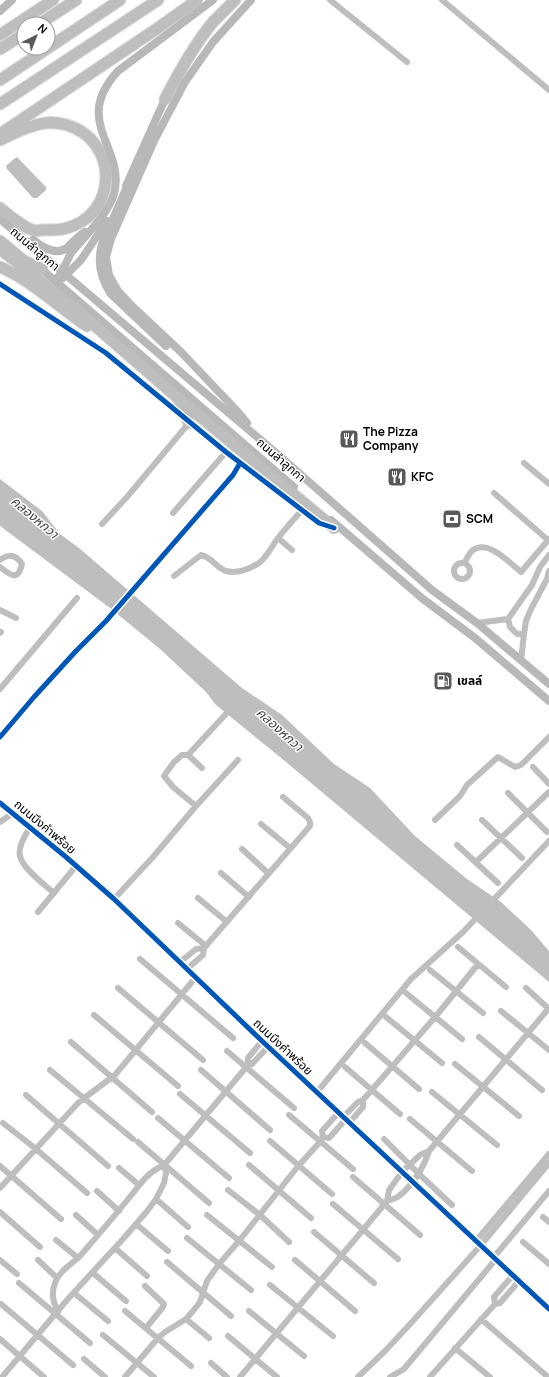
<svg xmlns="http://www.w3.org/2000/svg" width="549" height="1377" font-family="Manrope,'Noto Sans Thai',sans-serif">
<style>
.water{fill:#bebebe}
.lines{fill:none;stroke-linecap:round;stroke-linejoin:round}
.motorway-casing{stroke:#dbdbdb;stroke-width:13}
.minor{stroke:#bebebe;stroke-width:6}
.tertiary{stroke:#bebebe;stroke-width:7}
.secondary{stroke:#b8b8b8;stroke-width:8}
.motorway{stroke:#bebebe;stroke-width:11}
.cycleway-casing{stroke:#fff;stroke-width:8}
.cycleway{stroke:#0057b8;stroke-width:5}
.labels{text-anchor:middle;stroke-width:3;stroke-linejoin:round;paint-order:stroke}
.street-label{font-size:12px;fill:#000;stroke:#fff}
.poi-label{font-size:12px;font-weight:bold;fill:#000;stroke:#fff;text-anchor:start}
.water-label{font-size:13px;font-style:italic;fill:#434343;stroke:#fff}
</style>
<rect width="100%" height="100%" fill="#fff"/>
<path class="water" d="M17,157L46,187V190L37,198H33L7,169L6,166L14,159Z
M0,479L42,511L60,534L79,548L242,688L282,715L334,764L370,788L415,836L467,879L501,902L531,930L549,951V982L280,757L216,705L206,692L160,649L110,608L0,526Z"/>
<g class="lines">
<g class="motorway-casing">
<path id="motorway" d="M39,24L76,0
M0,35L53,0
M48,48L120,0
M0,49L24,34
M0,80L48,48
M165,99C179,72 194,45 213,22C220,15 228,7 235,0
M0,104L158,0
M0,134L158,28L197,0
M0,140C14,133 30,125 46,123C53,122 60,123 67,125C120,141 119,217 63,229C57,230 51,230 45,230C42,229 39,231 36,231C24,229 9,215 0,208
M0,241L24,261L42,269
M0,249L78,311L178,398L334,528
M0,267C33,281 58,307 87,326
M180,403L189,423"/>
</g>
<path class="minor" d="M330,0L407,62
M442,0L549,90
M524,463L549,484
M494,493L548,540
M173,513L226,452
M102,524L127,497L189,423
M278,538L292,550
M0,560C9,553 16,555 22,564C18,582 10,575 0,567
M454 571a8 8 0 1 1 16 0a8 8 0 1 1-16 0Z
M464,563C467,559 469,553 473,550C488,539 510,563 521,572L549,539
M174,576L201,555C212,557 216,568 226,571C237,574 250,569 259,563C266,558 272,546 278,538C285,529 294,519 302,510
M0,610L16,618
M508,619L510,627L517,634H524
M477,623L508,619L532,585L540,567L549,555
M0,633L1,632
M521,660L524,634L526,621L531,609L547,579L549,571
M0,689L77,598
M0,737L34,697L76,651L106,621L233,475L240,463
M188,755L202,768
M533,767L549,784
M508,793L547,832
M0,803L66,857L114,899L262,1041L549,1309
M196,806L238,760
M435,820L460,796L467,785L498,757L515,767L521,765L549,737
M482,820L522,858
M0,822L13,813
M261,824L290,848
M30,827C25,836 18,846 20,856C22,868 45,885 54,893
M457,845L498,883
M242,849L268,873
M476,862L549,792
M221,873L249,897
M198,898L227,922
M114,899L153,857L196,806L173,787L164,776L174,762L182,755H188L225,715
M38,912L76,866
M178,923L206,946
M458,947L506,987
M140,959L233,1038
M180,962L196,949L204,948
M187,969L203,955L204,948L310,826V822L308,818L283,797
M430,970L483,1013
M118,988L203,1060
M526,988L549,1009
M406,993L462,1039
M501,1011L549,1050
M94,1015L178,1086
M386,1017L442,1063
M479,1037L542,1090
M71,1042L152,1112
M365,1043L419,1089
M227,1051L294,1108
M455,1064L519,1116
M248,1065V1058L262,1041
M345,1067L400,1114
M50,1070L133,1139
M201,1070L270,1130
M317,1092L411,979L463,932L549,841
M432,1092L497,1145
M180,1094L250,1153
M26,1095L108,1166
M289,1115L353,1169
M343,1117L358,1102L363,1100L436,1016L478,964
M158,1118L229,1178
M410,1119L472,1171
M350,1122L363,1107V1100
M3,1123L36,1149L87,1193
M323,1137L329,1138L346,1119
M384,1139L418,1173L452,1205
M270,1141L332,1194
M138,1142L209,1203
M249,1165L311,1218
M0,1166L61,1219
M119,1168L139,1185
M353,1177L420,1235
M0,1188L79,1102L115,1075L196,977
M228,1190L260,1215L289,1242
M97,1191L119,1211
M156,1199L188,1227
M387,1201C391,1199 396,1199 399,1196C412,1186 424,1167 429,1151L549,1008
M333,1204L398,1259
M0,1212L40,1247
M76,1215L98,1235
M207,1215L272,1267
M543,1217L549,1222
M136,1224L168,1251
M314,1232L374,1283
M187,1238L251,1290
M56,1240L78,1258
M476,1241L549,1154
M523,1242L549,1264
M115,1248L147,1276
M494,1257L549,1191
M0,1260L17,1274
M38,1260L57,1278
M295,1260L355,1311
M167,1262L231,1316
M93,1273L126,1301
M19,1283L90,1343
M270,1285L333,1336
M145,1286L164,1304L163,1307L146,1328
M74,1293L108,1321
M1,1304L73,1365
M495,1304L494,1297L513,1275
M125,1311L191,1366
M249,1311L304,1356
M58,1312C53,1301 51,1294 55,1283C60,1270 71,1265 80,1256C99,1234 119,1211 137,1188C144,1179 154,1167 165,1166V1164L248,1065L252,1064L268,1047
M186,1319L209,1338
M481,1319L548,1377
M103,1335L154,1377
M228,1336L277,1377
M0,1339L44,1377
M455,1348L490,1377
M84,1359L105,1377
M211,1363L227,1377
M2,1377L67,1300L123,1239L148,1210L156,1199L164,1183L166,1173L165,1166
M125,1377L158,1338L165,1332L186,1319L193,1311L200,1302L207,1281L219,1264L239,1241L299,1165L320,1142L323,1137L322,1131L339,1112
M240,1377L387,1201L389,1190L402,1172L420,1155L429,1151
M358,1377L385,1351L412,1322L481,1245L549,1163
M390,1377L404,1369L496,1259
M430,1377L495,1304L500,1303L519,1281"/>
<path class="tertiary" d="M0,284L106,353L226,452L319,523L328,526"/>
<path class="secondary" d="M0,11L12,0
M129,182L102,244C97,262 100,277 110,293L166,346
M126,186L165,99L168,96
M0,219L275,452L432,590L477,623L549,684
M33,240C42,247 57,257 68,247C74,241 78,236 85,232
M38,266L294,487
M63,278L81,260L107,221
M55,281C64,271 65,264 71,253C84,237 109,213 114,194C126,147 71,122 118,71L213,0
M247,423L238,412L181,352L132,306L118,291L109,275L106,257L111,239L154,141L185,82L213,42L251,0
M331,520L423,599L475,638L549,701"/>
<use href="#motorway" class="motorway"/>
<g class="cycleway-casing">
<path id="cycleway" d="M0,284L106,353L226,452L319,523L334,528
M0,737L34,697L76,651L106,621L233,475L240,463
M0,803L66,857L114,899L262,1041L549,1309"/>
</g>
<use href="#cycleway" class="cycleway"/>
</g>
<defs>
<g id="restaurant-square" transform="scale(1)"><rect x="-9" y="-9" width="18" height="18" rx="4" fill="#595959" stroke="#fff"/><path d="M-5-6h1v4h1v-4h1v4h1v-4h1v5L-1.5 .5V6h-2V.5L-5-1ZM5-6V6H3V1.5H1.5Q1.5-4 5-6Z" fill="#fff"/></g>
<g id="bank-square" transform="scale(1)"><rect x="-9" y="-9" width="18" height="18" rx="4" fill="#595959" stroke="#fff"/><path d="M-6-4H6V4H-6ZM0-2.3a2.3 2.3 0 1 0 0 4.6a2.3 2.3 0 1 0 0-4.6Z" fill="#fff"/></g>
<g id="fuel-square" transform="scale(1)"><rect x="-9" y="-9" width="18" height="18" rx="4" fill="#595959" stroke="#fff"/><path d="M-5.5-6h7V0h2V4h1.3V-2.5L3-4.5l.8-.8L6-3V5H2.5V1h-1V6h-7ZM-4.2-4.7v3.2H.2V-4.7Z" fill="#fff"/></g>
</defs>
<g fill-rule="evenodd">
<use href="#restaurant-square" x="349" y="439"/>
<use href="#restaurant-square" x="397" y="477"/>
<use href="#bank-square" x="452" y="519"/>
<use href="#fuel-square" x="443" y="681"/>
</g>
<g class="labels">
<g class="street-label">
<text transform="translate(35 249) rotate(40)" y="4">ถนนลำลูกกา</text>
<text transform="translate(281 460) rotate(41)" y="4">ถนนลำลูกกา</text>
<text transform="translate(45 827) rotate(40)" y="4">ถนนบึงคำพร้อย</text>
<text transform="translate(283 1047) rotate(43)" y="4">ถนนบึงคำพร้อย</text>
</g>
<g class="poi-label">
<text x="363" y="436">The Pizza<tspan x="363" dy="14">Company</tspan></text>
<text x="411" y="481">KFC</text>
<text x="466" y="523">SCM</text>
<text x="457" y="685">เชลล์</text>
</g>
<g class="water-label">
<text transform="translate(35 517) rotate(40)" y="5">คลองหกวา</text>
<text transform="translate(280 729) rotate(42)" y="5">คลองหกวา</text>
</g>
</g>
<g transform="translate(36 36) rotate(42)"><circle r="19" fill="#ffffff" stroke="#999999"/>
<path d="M0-3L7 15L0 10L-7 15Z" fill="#595959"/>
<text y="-6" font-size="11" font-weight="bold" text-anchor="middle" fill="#000000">N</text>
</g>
</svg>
